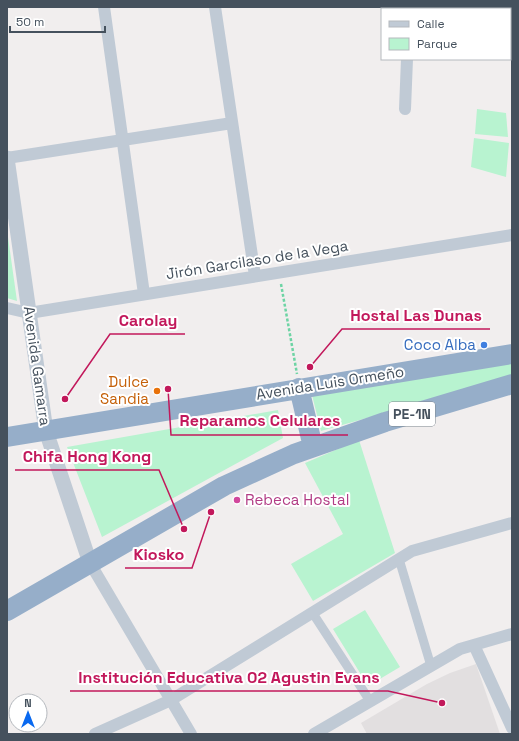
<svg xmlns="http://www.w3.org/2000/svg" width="519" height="741" font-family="'Space Grotesk',sans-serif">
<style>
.education{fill:#e2dfe0}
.green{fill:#b8f3d0}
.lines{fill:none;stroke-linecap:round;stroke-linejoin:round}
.path{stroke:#6dd4a4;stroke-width:2.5;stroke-dasharray:3 2;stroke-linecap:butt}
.pedestrian{stroke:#c0cad5;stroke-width:9}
.minor{stroke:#c0cad5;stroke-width:12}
.tertiary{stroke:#c0cad5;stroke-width:15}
.trunk{stroke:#96aec9;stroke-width:20}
.shop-dot{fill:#3f7fe0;stroke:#fff;stroke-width:1.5}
.food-dot{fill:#e8710a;stroke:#fff;stroke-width:1.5}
.hotel-dot{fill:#d1479c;stroke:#fff;stroke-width:1.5}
.labels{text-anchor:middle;stroke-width:4;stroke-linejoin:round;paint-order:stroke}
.shield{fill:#fff;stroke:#7d858e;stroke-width:1}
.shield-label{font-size:14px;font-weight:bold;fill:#45515d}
.street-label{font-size:15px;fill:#45515d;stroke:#fff}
.shop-label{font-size:15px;fill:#366cbe;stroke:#fff;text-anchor:end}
.food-label{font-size:15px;fill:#c56008;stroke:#fff;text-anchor:end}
.hotel-label{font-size:15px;fill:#b23c85;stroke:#fff;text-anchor:start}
.leader{fill:none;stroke:#c2185b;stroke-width:1.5}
.callout-dot{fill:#c2185b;stroke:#fff;stroke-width:1.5}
.callout-label{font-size:16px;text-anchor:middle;font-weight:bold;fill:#c2185b;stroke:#fff;stroke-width:4;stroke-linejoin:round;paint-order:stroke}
</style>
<rect width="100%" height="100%" fill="#f1eeee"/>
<path class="education" d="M476,664L500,734H367L361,723L427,684L450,673Z"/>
<path class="green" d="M477,109L506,113L508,137L475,134Z
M474,138L509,143L506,177L471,167Z
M7,230L17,301L7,298Z
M512,362V377L321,431L312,395Z
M278,410L283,438L102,537L67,447Z
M359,440L395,553L313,601L291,564L343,534L305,463Z
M365,610L400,667L368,686L333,629Z"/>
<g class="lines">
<path class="path" d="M281,284L297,374"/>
<path class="pedestrian" d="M399,559L431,666
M312,612L370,701"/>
<path class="minor" d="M104,7L144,294
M215,7L255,276
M410,9V7
M405,109L407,59
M7,158L232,123
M7,308L29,313L512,235
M90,563L191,734
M474,645L512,728
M95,734L171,700L412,551L512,523
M314,734L460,649L512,634"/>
<path class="tertiary" d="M7,158L46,431L90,563"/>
<path class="trunk" d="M299,388L313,447
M7,437L512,354
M7,611L224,486L294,454L385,422L512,384"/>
</g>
<circle class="shop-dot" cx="484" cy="345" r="4"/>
<circle class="food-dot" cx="157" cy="391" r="4"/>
<circle class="hotel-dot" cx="237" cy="500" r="4"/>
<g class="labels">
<rect class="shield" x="389" y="402" width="46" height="24" rx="3"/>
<g class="shield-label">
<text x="412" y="419">PE-1N</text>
</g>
<g class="street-label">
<text transform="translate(257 260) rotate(-9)" y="5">Jirón Garcilaso de la Vega</text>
<text transform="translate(37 366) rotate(82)" y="5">Avenida Gamarra</text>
<text transform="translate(330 383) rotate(-9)" y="5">Avenida Luis Ormeño</text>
</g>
<g class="shop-label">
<text x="476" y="350">Coco Alba</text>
</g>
<g class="food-label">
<text x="149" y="387">Dulce<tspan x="149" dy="17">Sandia</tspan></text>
</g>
<g class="hotel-label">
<text x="245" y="505">Rebeca Hostal</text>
</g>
</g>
<path class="leader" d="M310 367L342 329H490M65 399L110 334H185M168 389L171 435H348M184 529L159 470H15M211 512L192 568H125M442 703L388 691H70"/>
<g class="callout-dot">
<circle cx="310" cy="367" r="4"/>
<circle cx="65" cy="399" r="4"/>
<circle cx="168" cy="389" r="4"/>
<circle cx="184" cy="529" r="4"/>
<circle cx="211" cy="512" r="4"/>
<circle cx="442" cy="703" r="4"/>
</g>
<g class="callout-label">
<text x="416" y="321">Hostal Las Dunas</text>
<text x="148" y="326">Carolay</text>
<text x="260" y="426">Reparamos Celulares</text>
<text x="87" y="462">Chifa Hong Kong</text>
<text x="159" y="560">Kiosko</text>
<text x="229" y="683">Institución Educativa 02 Agustin Evans</text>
</g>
<rect width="519" height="741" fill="none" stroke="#45515d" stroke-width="16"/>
<rect x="381" y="8" width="130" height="52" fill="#ffffff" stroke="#b5b9be"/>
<rect x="389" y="21" width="20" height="6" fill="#c0cad5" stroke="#b5b9be"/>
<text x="417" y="28" font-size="12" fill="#45515d">Calle</text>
<rect x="389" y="38" width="20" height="12" fill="#b8f3d0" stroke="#b5b9be"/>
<text x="417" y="48" font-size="12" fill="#45515d">Parque</text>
<g transform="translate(28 713)"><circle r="19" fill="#ffffff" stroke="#b5b9be"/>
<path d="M0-3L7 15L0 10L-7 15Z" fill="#0969f0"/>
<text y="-6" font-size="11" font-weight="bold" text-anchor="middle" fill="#45515d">N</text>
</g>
<path d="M10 26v6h95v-6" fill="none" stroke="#45515d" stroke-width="2"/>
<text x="16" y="26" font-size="12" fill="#45515d" stroke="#ffffff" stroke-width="3" paint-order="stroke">50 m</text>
</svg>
